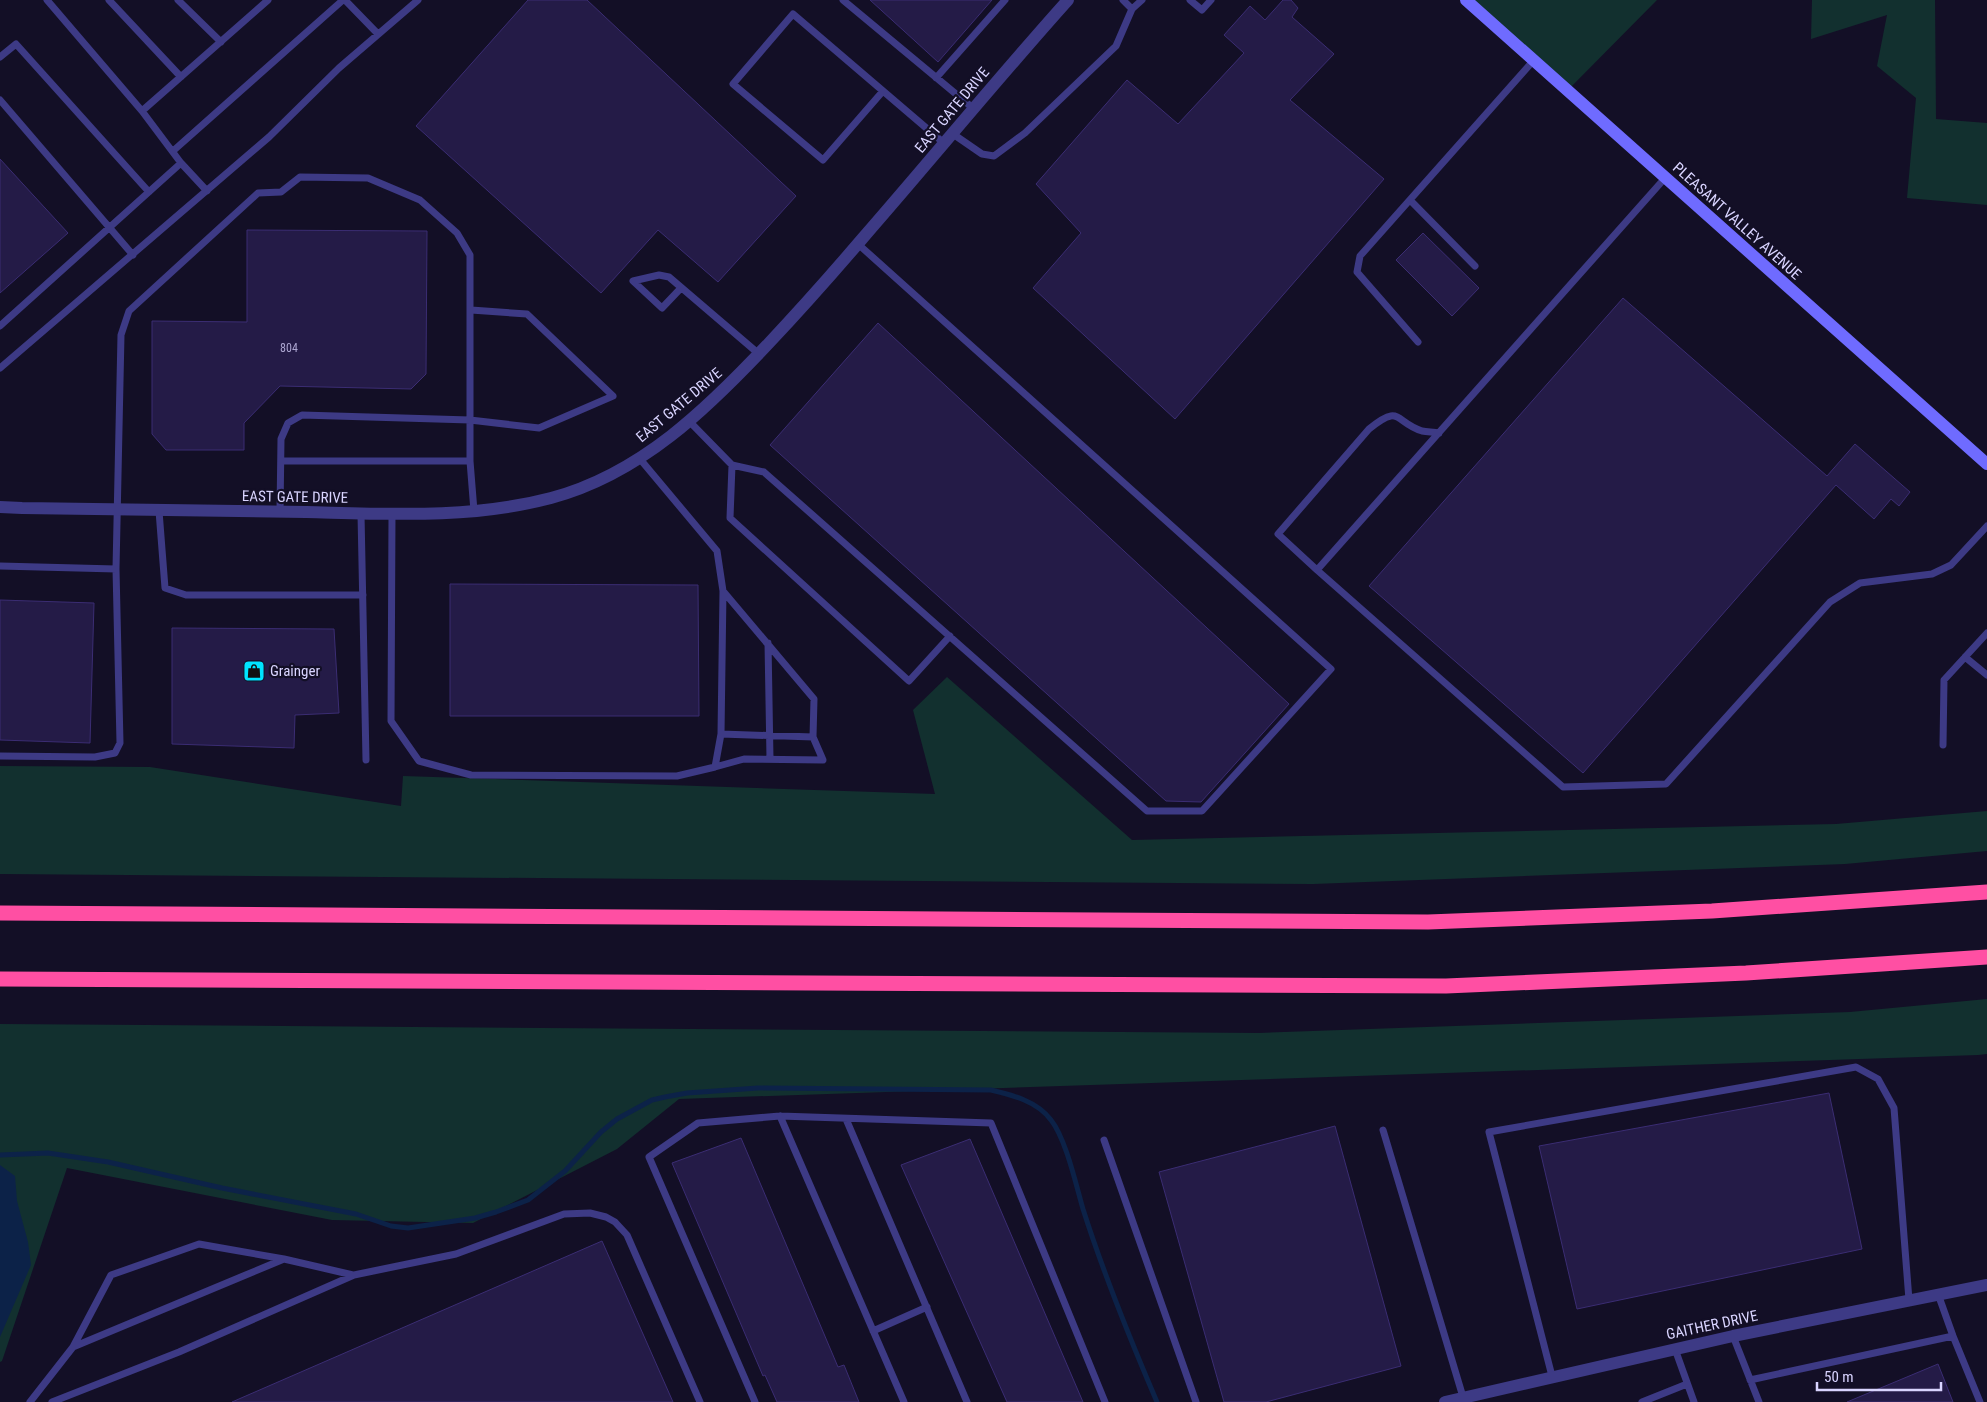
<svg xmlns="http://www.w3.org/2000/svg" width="1987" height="1402" font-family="'Roboto Condensed',sans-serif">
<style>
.green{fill:#12302f}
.water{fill:#0c2248}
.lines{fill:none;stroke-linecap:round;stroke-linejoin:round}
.stream{stroke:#0c2248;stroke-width:5}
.building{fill:#241b47;stroke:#3b2d73}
.lane{stroke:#3d3a85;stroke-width:7}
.street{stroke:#3d3a85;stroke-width:12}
.secondary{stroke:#6f6bff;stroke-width:12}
.highway{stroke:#ff4fa3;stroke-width:15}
.labels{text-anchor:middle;stroke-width:4.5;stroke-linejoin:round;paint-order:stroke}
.number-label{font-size:12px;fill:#aca6d1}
.street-label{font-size:15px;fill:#d9d4ff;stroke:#130f26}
.poi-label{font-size:15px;fill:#d9d4ff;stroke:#130f26;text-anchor:start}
</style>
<rect width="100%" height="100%" fill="#130f26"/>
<path class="green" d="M1461,0H1657L1565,93Z
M1812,0H1935L1936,119L1987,123V205L1907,198L1916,98L1877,66L1887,15L1811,39Z
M947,677L1132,840L1836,824L1987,811V851L1845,864L1313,884L0,874V766L150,767L401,806L403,776L935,794L913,710Z
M1987,999V1054L1978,1055L679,1099L617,1149L473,1223L332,1220L67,1168L2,1361L0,1362V1024L1259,1033L1850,1012Z"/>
<path class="water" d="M0,1165L15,1176L17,1201L28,1242L31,1265L0,1337Z"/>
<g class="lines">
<path class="stream" d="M0,1155L48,1153L108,1162L222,1188L356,1214L391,1226L408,1228L475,1218L496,1212L528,1200L565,1171L601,1132L617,1119L652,1100L665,1097L687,1093L758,1088L991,1090C1012,1095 1037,1101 1051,1120C1066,1139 1076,1185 1083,1209C1104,1275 1130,1339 1157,1402"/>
</g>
<path class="building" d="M528,0H587L796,196L718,282L658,230L601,293L416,126Z
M870,0H992L938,62Z
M1283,0H1291L1298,8L1292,17L1334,54L1290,100L1384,179L1175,419L1033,288L1081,233L1036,184L1127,80L1178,124L1244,53L1224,35L1250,6L1265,20Z
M0,159L68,233L0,293Z
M247,230L427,231L426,374L411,389L280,386L244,423V450H166L152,434V321L247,322Z
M1423,233L1479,288L1452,316L1396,260Z
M1623,298L1827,476L1855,444L1910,492L1899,506L1891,499L1874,519L1836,485L1583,773L1369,586Z
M878,323L1289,704L1201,802L1166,801L770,445Z
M450,584L698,585L699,716H450Z
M0,600L94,603L90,743L0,740Z
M172,628L334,629L339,713L295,715L294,748L172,744Z
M1829,1093L1862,1249L1577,1309L1539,1146Z
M1335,1126L1401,1366L1266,1402H1224L1159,1172Z
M741,1138L838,1367L844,1365L859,1402H777L765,1375L763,1376L672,1163Z
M970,1139L1083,1402H1007L901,1165Z
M602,1241L673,1402H232Z
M1938,1364L1953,1402H1847Z"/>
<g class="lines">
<path class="lane" d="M109,0L181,77
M178,0L221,42
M345,0L378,34
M843,0L974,109
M1123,0L1132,9L1142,0
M1190,0L1202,10L1211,0
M0,57L16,44L149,192
M936,78L1005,0
M883,91L823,160L733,84L793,14L945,144
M0,100L133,255
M142,111L268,0
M953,134L982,154L994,156L1025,133L1116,46L1132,9
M173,151L343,0
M181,163L207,191
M1665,178L1317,570L1563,787L1666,784L1830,602L1860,583L1932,574L1951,565L1987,526
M1410,200L1475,266
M681,288L662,308L633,281L659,275L669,277L759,354
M0,326L181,163L142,111L47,0
M1418,342L1357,272L1360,256L1534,60
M0,368L269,137L339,68L418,0
M689,421L732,465L764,472L1147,811H1202L1331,669L858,244
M640,459L717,551L723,591L814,699L813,737L721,734L723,591
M281,461H470
M732,465L730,518L909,681L950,636
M159,511L165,588L186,595H363
M280,512L281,439L288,423L302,415L470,420L539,428L613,396L527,314L471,310
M361,514L366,760
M392,514L391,721L419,761L471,775L677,776L715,767L721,734
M0,566L116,569L121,335L129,311L258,193L281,192L300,177L368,178L420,200L457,233L470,255V461L474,511
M1317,570L1278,534L1369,429C1401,403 1394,422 1422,431C1428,432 1434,432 1439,433
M768,643L770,759
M1965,657L1987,675
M1943,745L1944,680L1987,633
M0,756L95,757L115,753L120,743L116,569
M715,767L744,759L823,760L813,737
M780,1116L904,1402
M846,1119L967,1402
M1383,1130L1463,1397
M1104,1140L1196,1402
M1938,1294L1953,1336L1980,1402
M873,1331L927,1307
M1733,1336L1759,1402
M73,1347L111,1275L199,1244L284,1259
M1675,1349L1694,1402
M1552,1376L1489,1132L1856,1067L1878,1079L1894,1108L1909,1300
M1750,1380L1953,1336
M30,1402L73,1347L284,1259L353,1275
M52,1402L179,1352L354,1275L456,1254L564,1214L590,1213L606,1217L615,1222L627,1235L700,1402
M755,1402L649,1157L698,1123L780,1116L991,1123L1105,1402
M1642,1402L1687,1384"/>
<path class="street" d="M0,507L22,508C117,510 212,511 306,512C388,514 471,519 551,498C641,474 708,408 769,343C801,309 832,274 862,239C931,160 998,78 1068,0
M1445,1402L1733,1336L1987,1285"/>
<path class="secondary" d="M1466,0L1987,464"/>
<path class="highway" d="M0,913L1428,922L1712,911L1987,892
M0,979L1446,986L1746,973L1987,957"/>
</g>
<defs>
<g id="shop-square" transform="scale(1.125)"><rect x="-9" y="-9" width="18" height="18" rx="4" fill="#00e5ff" stroke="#130f26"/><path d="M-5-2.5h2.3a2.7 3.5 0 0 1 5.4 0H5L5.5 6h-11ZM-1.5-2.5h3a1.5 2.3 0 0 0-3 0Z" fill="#111"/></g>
</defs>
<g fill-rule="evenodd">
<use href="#shop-square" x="254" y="671"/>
</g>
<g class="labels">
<g class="number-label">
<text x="289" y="352">804</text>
</g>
<g class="street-label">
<text transform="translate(952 110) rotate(-50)" y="5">EAST GATE DRIVE</text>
<text transform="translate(1737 221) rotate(42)" y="5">PLEASANT VALLEY AVENUE</text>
<text transform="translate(679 405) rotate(-40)" y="5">EAST GATE DRIVE</text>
<text transform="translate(295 497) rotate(1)" y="5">EAST GATE DRIVE</text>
<text transform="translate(1712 1325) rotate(-12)" y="5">GAITHER DRIVE</text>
</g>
<g class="poi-label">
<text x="270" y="676">Grainger</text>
</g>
</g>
<path d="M1817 1382v8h124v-8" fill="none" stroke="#d9d4ff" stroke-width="2.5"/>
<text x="1824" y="1382" font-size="15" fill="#d9d4ff" stroke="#130f26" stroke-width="4" paint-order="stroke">50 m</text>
</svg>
